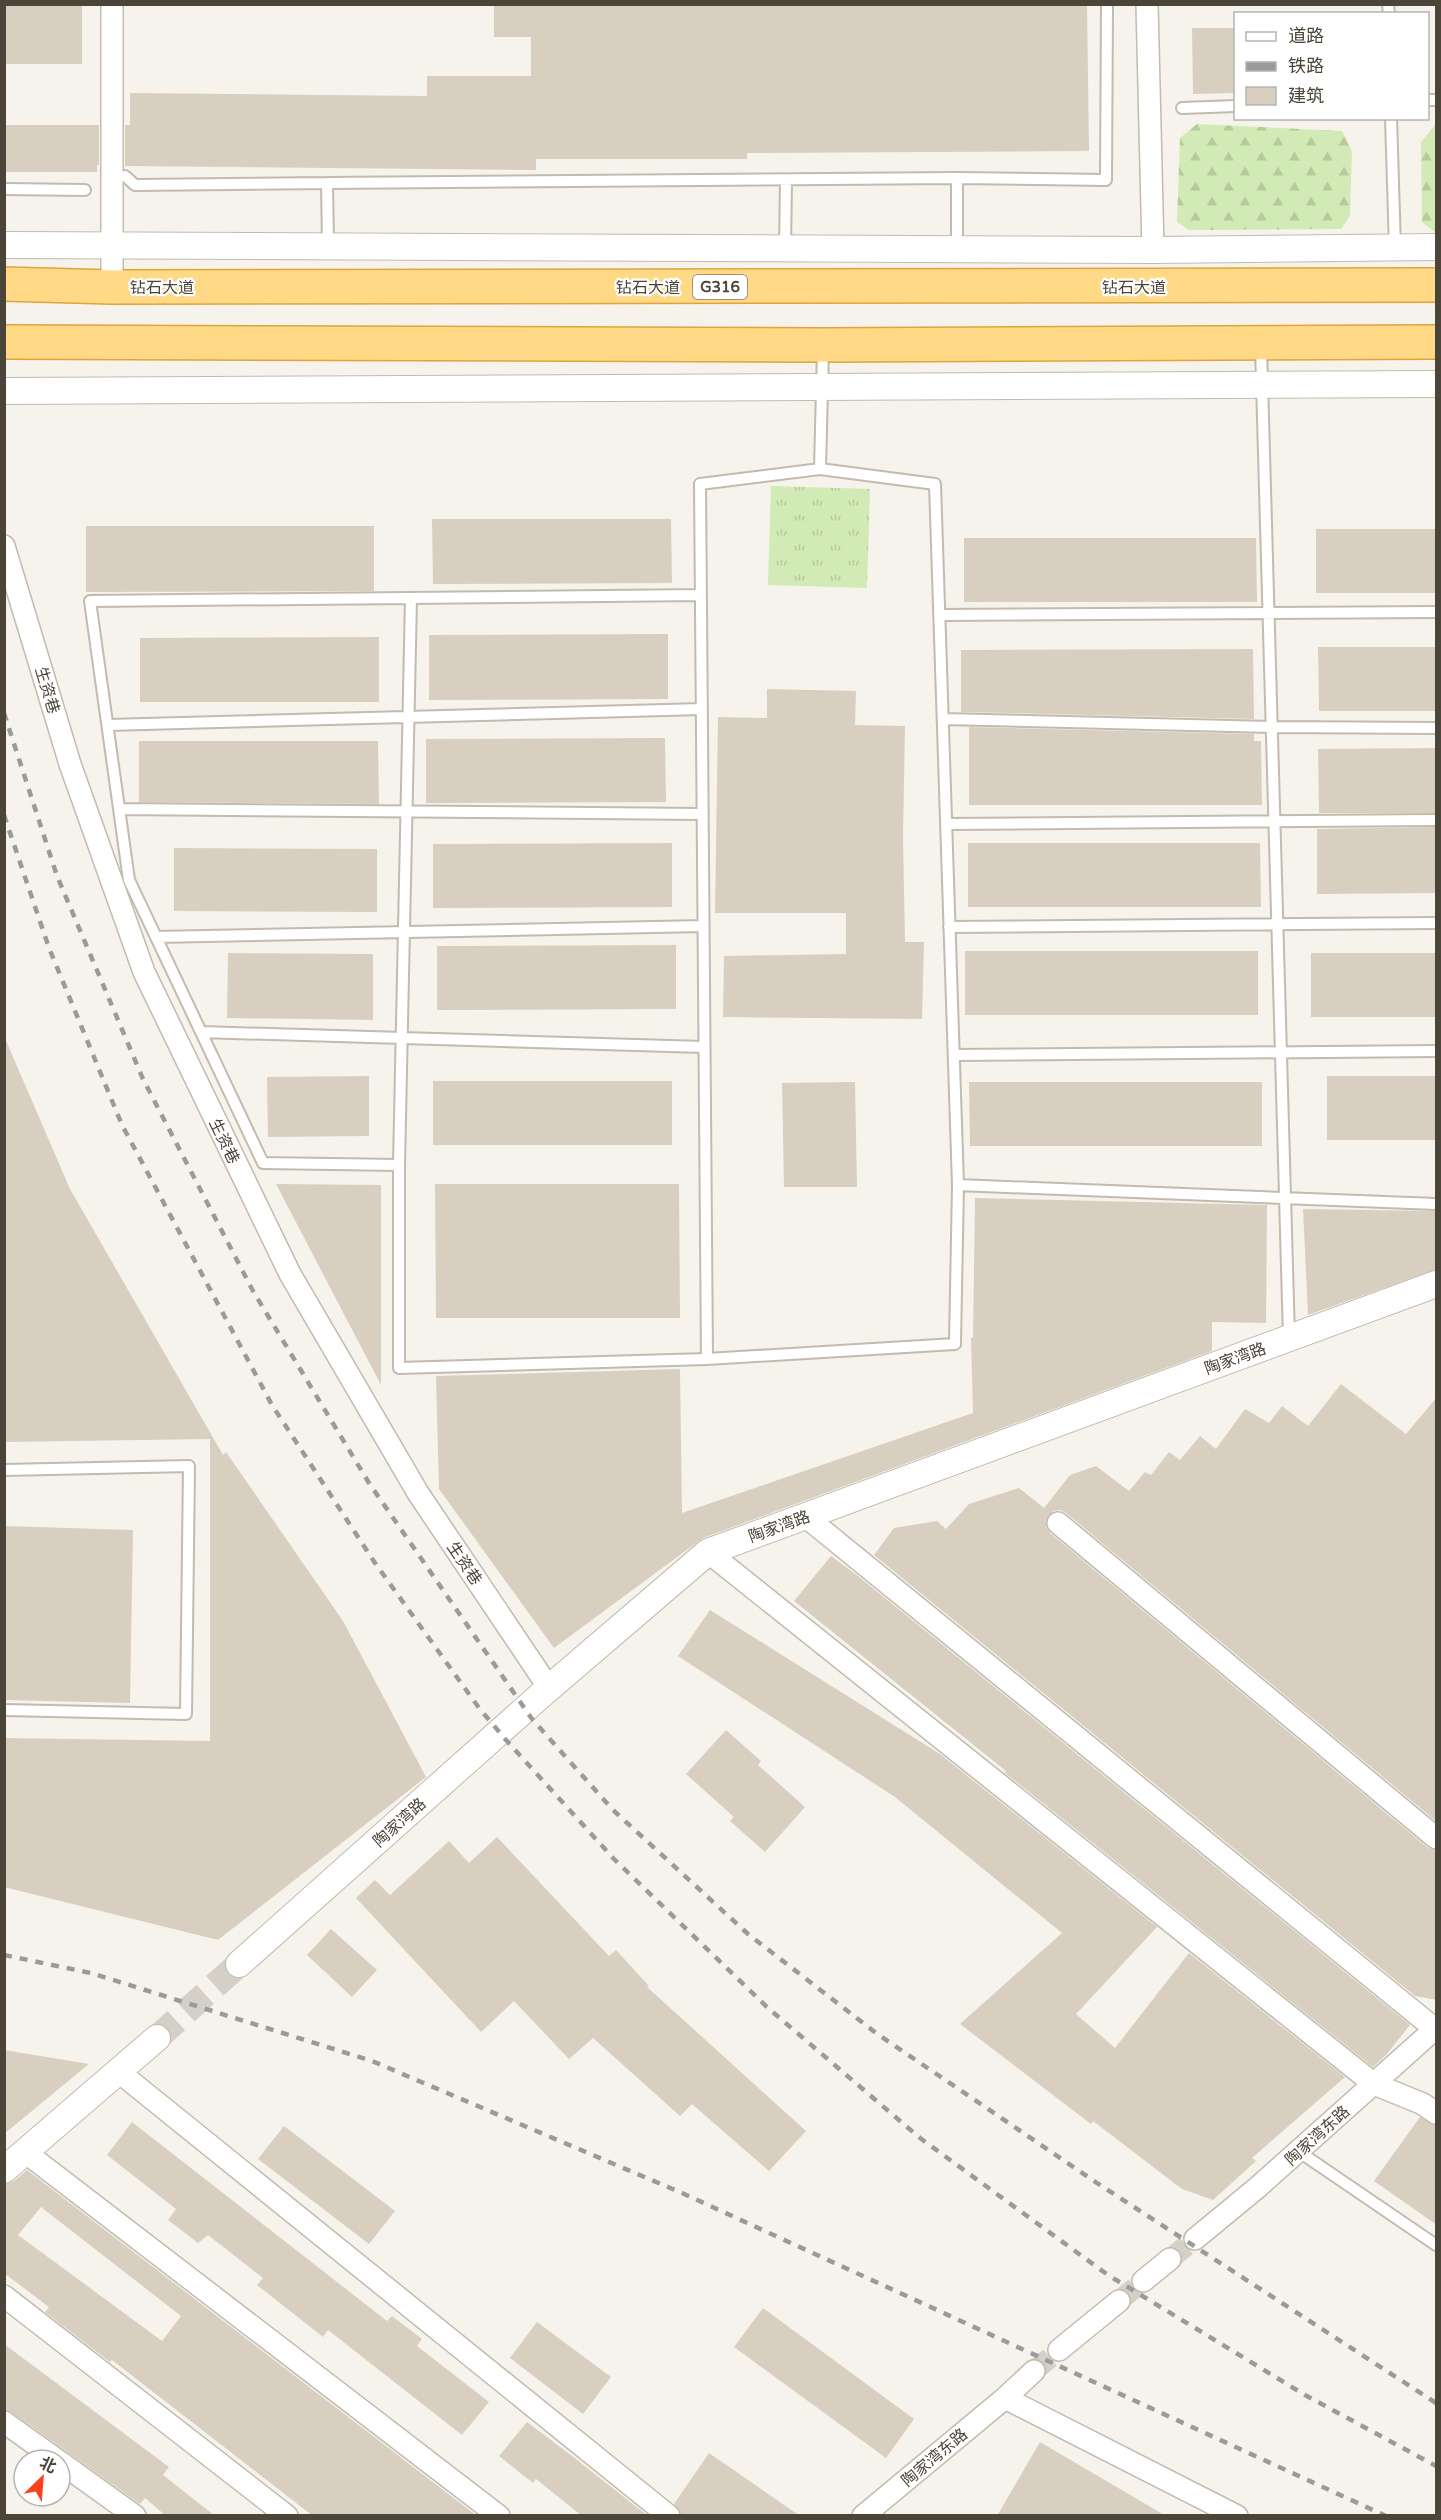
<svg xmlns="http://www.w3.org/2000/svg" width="1441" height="2520" font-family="'Varela Round','Noto Sans SC',sans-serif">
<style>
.grass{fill:url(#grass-tufts)}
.forest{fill:url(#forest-firs)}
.building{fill:#d8cfc1;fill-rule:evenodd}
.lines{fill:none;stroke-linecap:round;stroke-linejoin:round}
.minor-tunnel{stroke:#d4d0c8;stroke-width:21;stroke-dasharray:21 10;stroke-linecap:butt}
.tertiary-tunnel{stroke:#d4d0c8;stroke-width:26;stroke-dasharray:26 13;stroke-linecap:butt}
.service-casing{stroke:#c2bbae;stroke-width:14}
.minor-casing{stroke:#c2bbae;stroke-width:24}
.tertiary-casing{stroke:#c2bbae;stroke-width:28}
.trunk-casing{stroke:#e0a43c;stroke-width:36}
.service{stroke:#fff;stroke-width:10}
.minor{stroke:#fff;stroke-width:21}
.tertiary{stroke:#fff;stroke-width:26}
.trunk{stroke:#ffd985;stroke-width:33}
.rail{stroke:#9a9a9a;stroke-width:4.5;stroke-dasharray:8 8;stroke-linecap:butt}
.labels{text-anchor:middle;stroke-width:4.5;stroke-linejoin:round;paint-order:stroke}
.shield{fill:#fff;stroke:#817c74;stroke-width:1.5}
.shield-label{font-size:15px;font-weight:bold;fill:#4b4439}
.street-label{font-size:16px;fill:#4b4439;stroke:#fff}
</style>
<defs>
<pattern id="grass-tufts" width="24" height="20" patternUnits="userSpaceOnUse" patternTransform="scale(1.5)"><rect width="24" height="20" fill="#d2eab5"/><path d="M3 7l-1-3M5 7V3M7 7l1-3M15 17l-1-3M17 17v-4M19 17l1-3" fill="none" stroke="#b6ca9c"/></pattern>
<pattern id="forest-firs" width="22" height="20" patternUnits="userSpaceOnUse" patternTransform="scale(1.5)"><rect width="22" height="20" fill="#d2eab5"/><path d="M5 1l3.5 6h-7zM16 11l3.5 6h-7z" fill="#b6ca9c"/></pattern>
</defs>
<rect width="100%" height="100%" fill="#f6f3ec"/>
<path class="grass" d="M771,486L870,489L867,588L768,585Z"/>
<path class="forest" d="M1197,124L1342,131L1352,151L1350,216L1341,229L1189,230L1177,222L1180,138Z
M1436,124V233L1422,222L1421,142Z"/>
<path class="building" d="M4,4H82V64H4Z
M494,4H1087L1089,151L747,153V159H536V170L125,166V125H130V93L427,96V76H531V37H494Z
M1192,28H1236V93L1193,94Z
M4,125H99V165H97V172H4Z
M432,519H671L672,583L433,584Z
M86,526H374V591L86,592Z
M1316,529H1437V593H1316Z
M964,538H1256L1257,602H964Z
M668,634V699L429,700V635Z
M379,637V702H140V638Z
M1318,647H1437V711H1319Z
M1253,649L1254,719L961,712V650Z
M767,689L856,691L855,725L905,726L903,837L905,942H924L922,1019L723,1017L724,956L846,954V913H715L718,717L767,718Z
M969,727L1254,734V741H1261L1262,805H969Z
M665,738L666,802L426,803V739Z
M139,741H378L379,804L139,802Z
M1437,748V813H1319L1318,749Z
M1437,827V893L1317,894V829Z
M672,843V907L433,908V844Z
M968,843H1260L1261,907H968Z
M174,848L377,849V912L174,911Z
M676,945V1009L437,1010V946Z
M965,951H1258V1015H965Z
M228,953L373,954V1020L227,1018Z
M1311,953H1437V1017H1311Z
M4,1036L70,1189L223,1455L226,1452L343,1621L426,1777L218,1940L4,1887V1738L210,1741V1439L4,1442Z
M369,1076V1136L268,1137L267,1077Z
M1327,1076H1437V1140H1327Z
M433,1081H672V1145H433Z
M855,1082L857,1187H784L782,1083Z
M969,1082H1262V1146H970Z
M276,1184L381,1185V1385Z
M435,1184H679L680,1318H436Z
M975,1198L1267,1205L1266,1323L1212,1322V1351L703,1538L554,1648L439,1489L436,1376L680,1369L682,1513L973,1413L971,1338H973Z
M1303,1209L1437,1211V1269L1308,1315Z
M1341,1384L1406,1434L1437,1397V1822L1066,1513L1060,1510L1053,1511L1046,1520V1527L1050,1533L1428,1848L1437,1850V2000L1415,1996L874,1555L894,1528L937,1521L946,1529L969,1504L1019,1488L1044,1508L1070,1475L1096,1466L1129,1491L1145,1472L1151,1475L1169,1452L1180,1460L1200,1436L1216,1449L1245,1409L1269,1423L1282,1406L1308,1426Z
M4,1526L133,1530L130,1703L4,1700Z
M831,1556L858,1576L1410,2025L1386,2055L1373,2067L1004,1772L1006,1771L794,1601Z
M710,1610L940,1754L1157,1927L1076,2014L1115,2048L1189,1953L1345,2077L1252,2158L1256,2161L1213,2200L1182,2189L1093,2121L1091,2124L960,2024L1062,1933L895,1797L678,1656Z
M726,1730L761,1761L758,1765L805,1807L765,1852L730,1821L734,1817L686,1774Z
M497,1837L609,1956L616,1950L649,1986L647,1987L806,2131L769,2171L692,2104L680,2116L593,2038L569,2059L514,2001L481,2032L356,1898L375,1880L390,1895L449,1841L469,1863Z
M331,1929L377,1970L352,1997L307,1955Z
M4,2050L89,2064L4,2134Z
M1420,2117L1437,2126V2225L1374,2181Z
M132,2122L387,2321L392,2316L422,2339L417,2346L489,2402L462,2435L328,2330L323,2337L257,2285L263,2278L208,2235L198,2243L168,2220L176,2209L107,2155Z
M284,2126L395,2211L369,2244L258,2159Z
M27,2170L477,2516H313L112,2360L110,2362L45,2312L49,2307L4,2273V2185L14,2181ZM41,2207L181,2316L162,2341L18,2235Z
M763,2308L914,2419L886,2458L734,2347Z
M537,2322L611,2377L583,2414L510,2358Z
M4,2344L169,2467L163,2475L215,2516H166L145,2498L140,2504L11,2412L4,2409Z
M527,2422L572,2456L648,2516H582L536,2479L533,2483L499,2456Z
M1040,2442L1166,2516H997Z
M709,2453L800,2516H681L674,2504Z"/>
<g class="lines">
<path class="minor-tunnel" d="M1170,2259L1195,2239
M1119,2301L1143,2281
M1034,2371L1059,2350"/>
<path class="tertiary-tunnel" d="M157,2038L239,1964"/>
<g class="service-casing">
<path id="service" d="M1388,4L1389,14
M1428,100H1436
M1182,108L1236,106
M1391,118L1395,248
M125,176L135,185L327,183
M957,178L1106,180L1107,4
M4,189L85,190
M328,245L327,183L957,178V249
M785,248L786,180
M1261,347L1289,1338
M820,469L935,484L958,1185L955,1344L707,1359L700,484L820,469L823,349
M701,595L90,601L129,880L263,1163L399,1165V1368L707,1359
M940,615L1436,612
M943,719L1274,727L1436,728
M108,725L702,709
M119,809L702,814
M946,824L1436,820
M949,927L1436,923
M156,937L703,926
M201,1032L704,1047
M954,1055L1436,1051
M399,1165L411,598
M958,1185L1436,1204
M4,1470L189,1466L186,1714L4,1710
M1298,2151L1436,2245"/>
</g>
<g class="minor-casing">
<path id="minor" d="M112,4V287
M1147,4L1153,250
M4,546L70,764L144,972L290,1274L418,1493L549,1688
M805,1516L1435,2029
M1058,1523L1436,1838
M708,1552L1374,2084L1423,2104L1436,2113
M119,2072L669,2516
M25,2152L499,2516
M1195,2239L1258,2187L1436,2028
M1143,2281L1170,2259
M4,2296L287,2516
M1059,2350L1119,2301
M1005,2398L1034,2371
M4,2422L57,2460
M60,2462L135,2516
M863,2516L1005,2398L1237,2516"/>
</g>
<g class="tertiary-casing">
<path id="tertiary" d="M4,245L1153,250L1436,247
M4,391L1436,384
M239,1964L541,1695L708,1552L1436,1284
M4,2170L157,2038"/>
</g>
<g class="trunk-casing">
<path id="trunk" d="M4,284L112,287L1436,285
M4,342L823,345L1436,342"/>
</g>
<use href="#service" class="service"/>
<use href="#minor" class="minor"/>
<use href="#tertiary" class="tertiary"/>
<use href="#trunk" class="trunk"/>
<path class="rail" d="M4,713L57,876L143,1079L253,1291L369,1483L532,1719L613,1810L748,1934L876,2033L1097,2183L1436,2403
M4,815L49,948L122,1125L272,1405L375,1563L479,1708L506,1740L614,1859L768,2008L920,2138L1108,2275L1305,2395L1436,2466
M4,1955L91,1973L372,2061L682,2193L1386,2516"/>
</g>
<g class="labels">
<rect class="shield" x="693" y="275" width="54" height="24" rx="4.5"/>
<g class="shield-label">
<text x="720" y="292">G316</text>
</g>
<g class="street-label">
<text x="162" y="293">钻石大道</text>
<text x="648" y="293">钻石大道</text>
<text x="1134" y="293">钻石大道</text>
<text transform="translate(48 690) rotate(73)" y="6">生资巷</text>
<text transform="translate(225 1141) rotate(64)" y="6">生资巷</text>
<text transform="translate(1235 1358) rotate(-20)" y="6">陶家湾路</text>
<text transform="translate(779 1526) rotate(-20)" y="6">陶家湾路</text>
<text transform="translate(465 1563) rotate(56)" y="6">生资巷</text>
<text transform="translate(399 1822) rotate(-42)" y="6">陶家湾路</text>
<text transform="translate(1317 2135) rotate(-42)" y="6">陶家湾东路</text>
<text transform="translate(934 2457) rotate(-40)" y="6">陶家湾东路</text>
</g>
</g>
<rect width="1441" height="2520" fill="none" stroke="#4b4439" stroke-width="12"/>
<rect x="1234" y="12" width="195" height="108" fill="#ffffff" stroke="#b7b4b0" stroke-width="1.5"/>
<rect x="1246" y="32" width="30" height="9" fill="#ffffff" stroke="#b7b4b0" stroke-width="1.5"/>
<text x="1288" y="42" font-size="18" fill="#4b4439">道路</text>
<rect x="1246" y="62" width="30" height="9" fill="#9a9a9a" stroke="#b7b4b0" stroke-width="1.5"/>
<text x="1288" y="72" font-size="18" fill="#4b4439">铁路</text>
<rect x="1246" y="87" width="30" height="18" fill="#d8cfc1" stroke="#b7b4b0" stroke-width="1.5"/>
<text x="1288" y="102" font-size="18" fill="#4b4439">建筑</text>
<g transform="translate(42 2478) rotate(25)"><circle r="28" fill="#ffffff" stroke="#b7b4b0" stroke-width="1.5"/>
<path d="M0-4.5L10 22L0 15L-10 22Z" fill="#fc3f1d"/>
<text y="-9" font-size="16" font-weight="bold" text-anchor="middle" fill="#4b4439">北</text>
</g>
</svg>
